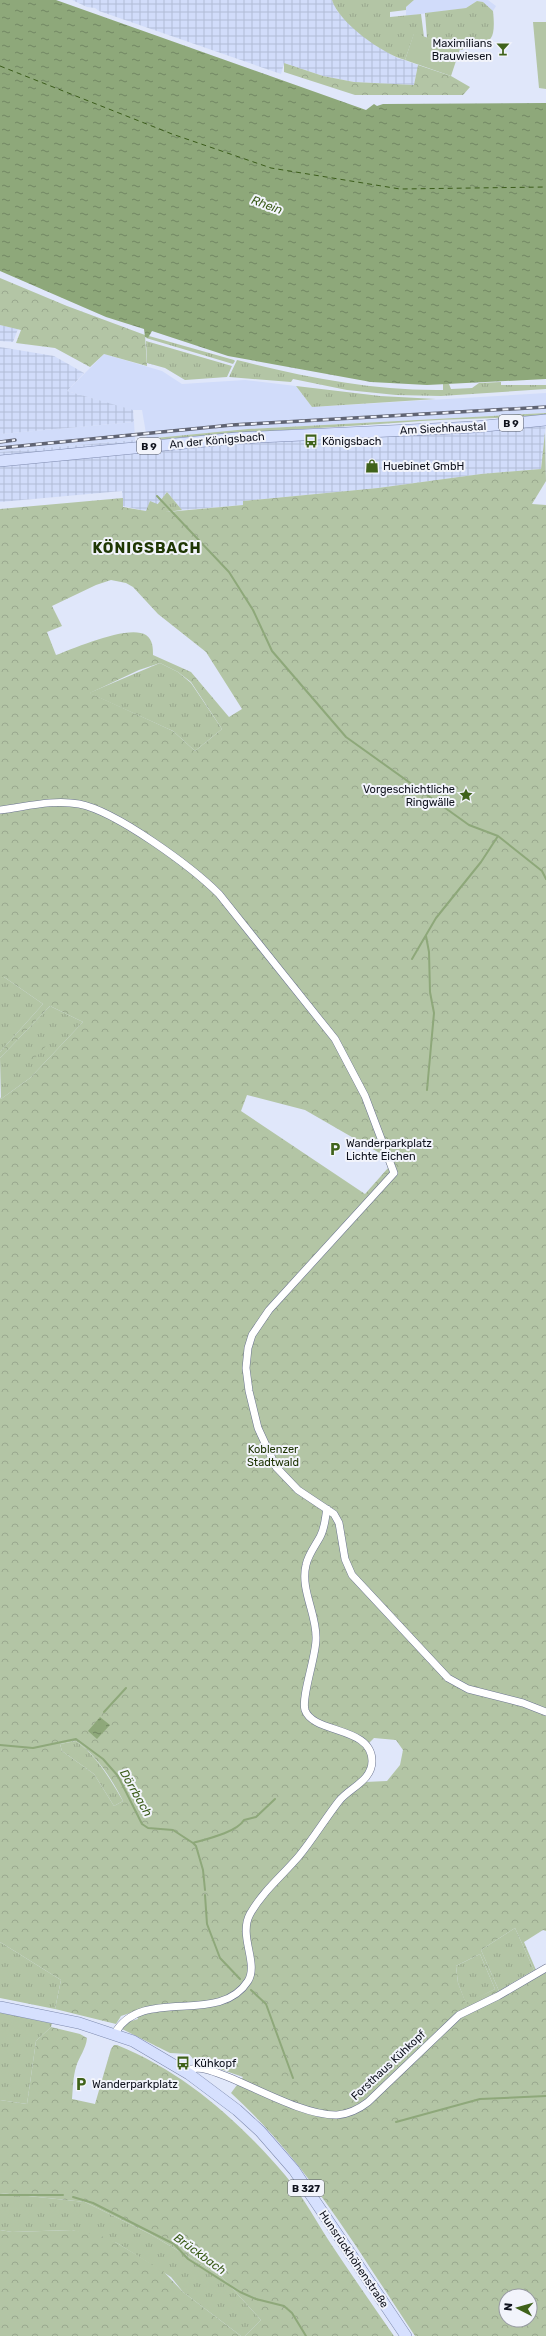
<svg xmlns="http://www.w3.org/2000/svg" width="546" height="2336" font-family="Rubik,sans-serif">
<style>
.built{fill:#d1dcfa}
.industrial{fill:url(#industrial-grid)}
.grass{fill:url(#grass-tufts)}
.forest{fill:url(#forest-crowns);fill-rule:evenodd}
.garden{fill:#b3c5a5}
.water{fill:url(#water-ripples)}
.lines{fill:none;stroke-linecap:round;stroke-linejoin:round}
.stream{stroke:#8ea87a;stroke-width:2}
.ferry{stroke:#3b5c1a;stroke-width:1;stroke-dasharray:5 4;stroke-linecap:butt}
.minor-casing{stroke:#6b7490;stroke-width:8}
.primary-casing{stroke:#7e8aaf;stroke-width:12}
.minor{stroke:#fff;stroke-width:7}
.primary{stroke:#d6e0fe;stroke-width:11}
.rail-casing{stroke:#606473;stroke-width:3.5}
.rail{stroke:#f2f4fb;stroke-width:2;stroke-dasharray:6;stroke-linecap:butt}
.labels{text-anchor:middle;stroke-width:4;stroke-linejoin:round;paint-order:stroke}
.shield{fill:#f2f4fb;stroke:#535660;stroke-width:1}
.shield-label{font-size:10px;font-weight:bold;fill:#0f121d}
.poi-label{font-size:11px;fill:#0f121d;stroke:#f2f4fb;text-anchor:start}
.street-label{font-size:11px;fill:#0f121d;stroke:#f2f4fb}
.park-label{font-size:11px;fill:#1b3200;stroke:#f2f4fb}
.water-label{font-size:12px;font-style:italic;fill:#3b5c1a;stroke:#f2f4fb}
.district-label{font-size:15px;font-weight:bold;letter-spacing:1px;fill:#1f3704;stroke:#f2f4fb}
</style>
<defs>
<pattern id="industrial-grid" width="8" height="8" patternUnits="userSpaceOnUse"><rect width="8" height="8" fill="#d1dcfa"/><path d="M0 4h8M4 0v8" fill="none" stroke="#b2bcd6"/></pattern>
<pattern id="grass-tufts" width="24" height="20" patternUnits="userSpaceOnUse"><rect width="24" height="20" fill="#b3c5a5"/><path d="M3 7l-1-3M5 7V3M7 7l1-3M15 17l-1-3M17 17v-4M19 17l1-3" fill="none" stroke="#99a88e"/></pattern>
<pattern id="forest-crowns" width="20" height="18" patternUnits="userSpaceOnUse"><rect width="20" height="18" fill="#b3c5a5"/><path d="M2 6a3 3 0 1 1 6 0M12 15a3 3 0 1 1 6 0" fill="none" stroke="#99a88e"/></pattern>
<pattern id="water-ripples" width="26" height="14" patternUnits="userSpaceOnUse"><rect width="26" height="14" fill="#8ea87a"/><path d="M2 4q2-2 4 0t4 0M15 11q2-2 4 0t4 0" fill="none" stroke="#728763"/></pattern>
</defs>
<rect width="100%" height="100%" fill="#e0e7fa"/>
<path class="built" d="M414,0H488L496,6L493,11L483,2L477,1L466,8L406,16V7Z
M104,354L162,371L182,384L245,380L296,386L312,407L546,393V413L248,429L147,439L142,410H131L67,391Z
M134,422L135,440L0,452V434Z"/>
<path class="industrial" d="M72,0H332L337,11L359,32L395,57L418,65L414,85L354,82L323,76L284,63L281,74L99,11L95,8L87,7Z
M0,325L18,329L13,342L0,341Z
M0,347L54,356L84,373L67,391L133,410L134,422L0,434Z
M546,423L541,469L481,474L378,488L243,501V505L182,510L167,492L157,505L146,511L123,506L122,491L0,502V452L135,440L137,451L316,436L459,433Z"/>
<path class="grass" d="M332,0H414L406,7V10L390,12V17L421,14L424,37L414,34L405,60C383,54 339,23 332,0Z
M477,1L483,2L493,11C498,57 479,34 462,50L427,38L425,13L466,8Z
M149,336L234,360L235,361L233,364L146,338Z
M146,341L232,366L227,377L185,380L165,368L147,363Z
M237,360C305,377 373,391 443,390V384H449L451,389L472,388L479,383L501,382V385H546V389L441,396L396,395L347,390L293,379L291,382L229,377Z
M296,386L380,396L436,399L312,407Z
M546,413V415C504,419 463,418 422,421C329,428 237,432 145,441V439L248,429Z
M167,492L182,510L167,512L157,505Z
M160,663L178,672L191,683L222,729L195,751L173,731L89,693Z
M0,977H4L43,1004L0,1052Z
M50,1006L83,1022L30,1078L1,1099L0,1058Z
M76,1741C97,1756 110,1779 123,1801L114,1806L94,1774L62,1751L60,1744Z
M515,1928L534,1970L499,1991L481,1950Z
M0,1942L61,1980L55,2009L0,1998Z
M480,1954L495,1989L466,2004L458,1983L456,1966Z
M0,2012L52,2023L51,2027L36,2041L27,2104L0,2100Z
M0,2193L85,2202L150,2234L221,2276L261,2320L245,2336H241L183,2292L171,2277L117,2243L72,2230L12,2232L0,2230Z"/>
<path class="forest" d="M284,63L323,76L354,82L414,85L418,65L451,76L470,87L463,95H355L284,72Z
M0,278L67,306L145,335L147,366L104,354L90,367L55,348L16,343L21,330L0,325Z
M545,432L546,481L532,504L546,505V1931L543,1930L524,1942L536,1970L546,1964V2336H415C359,2252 307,2162 231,2093L243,2077L194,2060L189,2054L170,2053L122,2029L128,2022L138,2019L136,2011L121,2016L116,2024L55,2009L61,1980L0,1942V1097L1,1099L30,1078L83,1022L50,1006L0,1058V1052L43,1004L4,977H0V509L123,498V507L146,511L150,501L165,507L167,512L243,505V501L378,488L481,474L541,469ZM111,580L126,583L133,587L158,614L206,652L242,709L229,717L191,672L153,655C153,648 153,640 146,635C129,624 75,648 56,655L47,632L62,626L52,606L96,585ZM160,663L178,672L191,682L222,729L195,751L173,731L90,693L139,670ZM247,1095L305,1110L383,1155L388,1168L365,1194L241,1111ZM374,1738L396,1740L403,1750L400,1765L387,1781L365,1782L374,1755L368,1744ZM76,1741C96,1755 112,1779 123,1801L114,1806L94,1774L62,1751L60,1744ZM515,1928L534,1970L499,1991L481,1950ZM480,1954L495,1989L466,2003L458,1983L456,1966ZM506,2296H530V2320H506Z
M43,1042L47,1045L32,1061L28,1057C31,1047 33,1045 43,1042Z
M51,2027L80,2034L87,2038C86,2049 79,2057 76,2067C73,2077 73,2088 72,2099L95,2104L111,2049L114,2045H117C184,2072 239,2121 285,2175C302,2195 315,2219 329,2241C350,2273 372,2304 394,2336H245L261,2320L221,2276L150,2234L85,2202L0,2193V2100L27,2104L36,2041Z
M0,2230L12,2232L72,2230L99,2235L117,2243L163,2271L183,2292L241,2336H0Z"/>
<path class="garden" d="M533,22H546V89L539,88Z
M414,33L460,49L451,76L405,60Z"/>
<path class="water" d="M0,0H56L366,110L374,104L377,106L383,104L546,103V379L427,385L371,382L228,356L152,331L148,338L145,337L144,329L106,317L0,271Z
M100,1717L110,1725L97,1739L88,1731Z"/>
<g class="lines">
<path class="stream" d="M157,496L229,572L253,610L272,651L346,737L469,825L498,836L542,871L546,879
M426,936L429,952L430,992L434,1013L427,1090
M412,959L436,918L481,862L498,836
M104,1712L126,1688
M0,1745L33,1748L76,1739L103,1759L118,1776L142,1824L148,1828L173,1830L193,1843C207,1839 237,1832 244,1820L256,1817L275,1799
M193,1843L196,1846L203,1870L205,1890
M205,1895L207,1924L220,1958L240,1979
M251,1990L266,2004L293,2078
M396,2122L480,2099L546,2096
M0,2195H63
M73,2197L93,2203L174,2244L188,2259L240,2292L256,2299L284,2306L292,2313L306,2336"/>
<path class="ferry" d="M0,66L172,134L271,168L400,189L546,187"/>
<g class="minor-casing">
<path id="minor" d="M0,810C25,807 53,799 79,804C116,811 192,867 219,894L335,1039L365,1096L394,1173L269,1310L252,1335L248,1348L246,1368L249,1391L258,1428L276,1467L298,1490L334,1514L339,1523L345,1559L352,1575L448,1678L468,1689L523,1703L546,1712
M115,2033C143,1985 219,2027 248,1981C259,1963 238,1936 250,1914C263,1891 282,1876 299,1856C313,1839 325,1819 339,1801C349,1788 372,1781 372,1761C372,1726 313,1734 305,1710C301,1697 316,1657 316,1639C317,1614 300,1590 306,1565C308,1555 315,1546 320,1537C325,1528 325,1518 327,1509
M189,2074L192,2069C203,2066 217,2073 228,2077C258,2089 306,2116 337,2115C349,2114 359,2109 368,2102L459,2015L498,1996L546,1968"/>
</g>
<g class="primary-casing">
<path id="primary" d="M0,461L237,438L475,427L546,420
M0,2007L79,2023L133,2041L189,2074L237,2110L260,2131L294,2170L406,2336"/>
</g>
<use href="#minor" class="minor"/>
<use href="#primary" class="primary"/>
<g class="rail-casing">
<path id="rail" d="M0,442L15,440
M0,448L232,425L546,407"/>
</g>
<use href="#rail" class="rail"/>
</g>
<defs>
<g id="bar-bare" transform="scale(1.08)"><path d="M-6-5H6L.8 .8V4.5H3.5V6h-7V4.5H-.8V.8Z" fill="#3f621a" stroke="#f2f4fb" stroke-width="2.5" paint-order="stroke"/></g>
<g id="bus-bare" transform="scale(1.08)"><path d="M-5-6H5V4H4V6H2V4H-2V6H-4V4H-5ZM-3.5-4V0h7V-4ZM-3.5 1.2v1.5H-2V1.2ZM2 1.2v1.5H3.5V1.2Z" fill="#3f621a" stroke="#f2f4fb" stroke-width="2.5" paint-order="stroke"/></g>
<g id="shop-bare" transform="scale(1.08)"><path d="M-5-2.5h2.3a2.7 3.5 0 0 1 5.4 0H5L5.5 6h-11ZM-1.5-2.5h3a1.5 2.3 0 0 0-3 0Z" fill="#3f621a" stroke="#f2f4fb" stroke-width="2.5" paint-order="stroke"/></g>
<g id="sight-bare" transform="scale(1.08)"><path d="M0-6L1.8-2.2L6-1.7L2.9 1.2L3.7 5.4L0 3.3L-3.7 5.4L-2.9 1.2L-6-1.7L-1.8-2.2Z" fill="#3f621a" stroke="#f2f4fb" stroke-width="2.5" paint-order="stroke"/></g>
<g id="parking-bare" transform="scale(1.08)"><path d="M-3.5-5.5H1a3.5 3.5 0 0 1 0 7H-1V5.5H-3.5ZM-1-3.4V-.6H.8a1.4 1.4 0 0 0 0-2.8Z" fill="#3f621a" stroke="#f2f4fb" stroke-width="2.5" paint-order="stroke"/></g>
</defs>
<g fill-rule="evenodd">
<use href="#bar-bare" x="503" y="49"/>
<use href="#bus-bare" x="311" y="441"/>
<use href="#shop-bare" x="372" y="466"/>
<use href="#sight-bare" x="466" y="795"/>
<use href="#parking-bare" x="335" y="1149"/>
<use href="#bus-bare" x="183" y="2063"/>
<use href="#parking-bare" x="81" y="2084"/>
</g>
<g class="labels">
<g class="shield">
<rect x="499" y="415" width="24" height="16" rx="3"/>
<rect x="137" y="438" width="24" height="16" rx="3"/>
<rect x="288" y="2180" width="36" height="16" rx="3"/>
</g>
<g class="shield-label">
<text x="511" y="427">B 9</text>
<text x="149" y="450">B 9</text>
<text x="306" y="2192">B 327</text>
</g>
<g class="poi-label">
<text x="492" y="47" text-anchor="end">Maximilians<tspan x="492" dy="13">Brauwiesen</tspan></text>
<text x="322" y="445">Königsbach</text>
<text x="383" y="470">Huebinet GmbH</text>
<text x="455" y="793" text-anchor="end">Vorgeschichtliche<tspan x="455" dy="13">Ringwälle</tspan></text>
<text x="346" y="1147">Wanderparkplatz<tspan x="346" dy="13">Lichte Eichen</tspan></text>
<text x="194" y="2067">Kühkopf</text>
<text x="92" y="2088">Wanderparkplatz</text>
</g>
<g class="street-label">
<text transform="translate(443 428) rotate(-3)" y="4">Am Siechhaustal</text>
<text transform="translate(217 440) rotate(-5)" y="4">An der Königsbach</text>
<text transform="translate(388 2065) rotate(-43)" y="4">Forsthaus Kühkopf</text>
<text transform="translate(354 2259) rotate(56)" y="4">Hunsrückhöhenstraße</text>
</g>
<g class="park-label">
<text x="273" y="1453">Koblenzer<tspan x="273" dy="13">Stadtwald</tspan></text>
</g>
<g class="water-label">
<text transform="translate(267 205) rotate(20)" y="4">Rhein</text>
<text transform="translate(136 1793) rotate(60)" y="4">Dörrbach</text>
<text transform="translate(200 2254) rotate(36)" y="4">Brückbach</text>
</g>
<g class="district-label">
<text x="147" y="553">KÖNIGSBACH</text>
</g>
</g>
<g transform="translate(518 2308) rotate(276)"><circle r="19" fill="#f2f4fb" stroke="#979aa2"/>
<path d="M0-3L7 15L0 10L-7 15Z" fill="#3f621a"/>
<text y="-6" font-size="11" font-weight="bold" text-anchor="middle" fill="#0f121d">N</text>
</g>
</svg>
